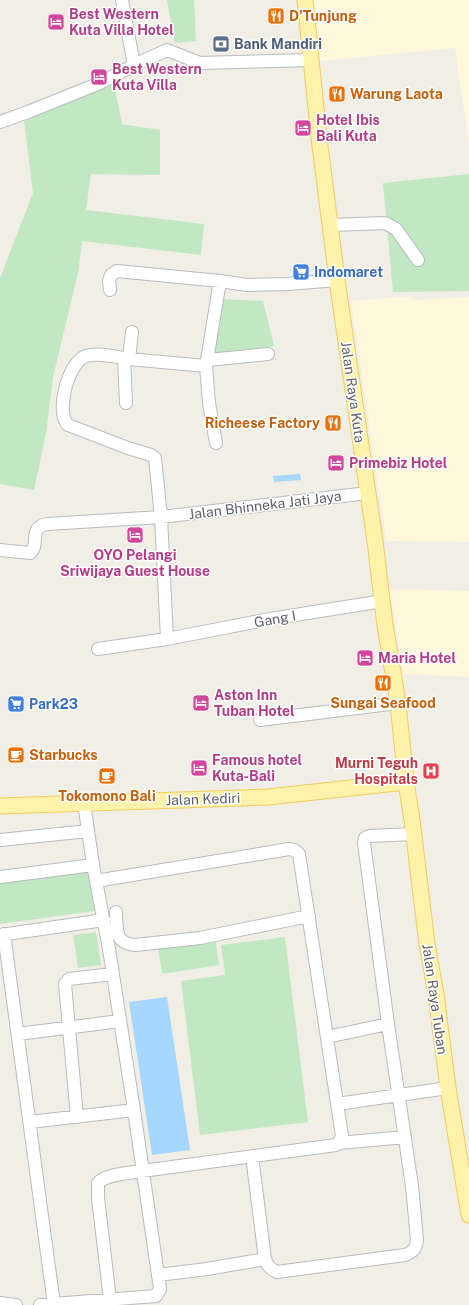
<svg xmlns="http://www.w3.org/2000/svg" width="469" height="1305" font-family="'Public Sans',sans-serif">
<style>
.commercial{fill:#fef7dc}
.green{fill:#c2e7c3}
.water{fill:#a6d7ff}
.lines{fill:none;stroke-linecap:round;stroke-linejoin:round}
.minor-casing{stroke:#b8bbbf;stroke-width:14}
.major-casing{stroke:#f3cb5b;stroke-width:17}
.minor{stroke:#fff;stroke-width:12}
.major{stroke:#fff3ab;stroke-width:15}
.labels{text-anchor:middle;stroke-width:3;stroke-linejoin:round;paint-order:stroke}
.hotel-label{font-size:14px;font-weight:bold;fill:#b23c85;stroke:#fff;text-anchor:start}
.food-label{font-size:14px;font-weight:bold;fill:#c56008;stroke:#fff;text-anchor:start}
.service-label{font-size:14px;font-weight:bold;fill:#4e5e75;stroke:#fff;text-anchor:start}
.shop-label{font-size:14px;font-weight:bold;fill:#366cbe;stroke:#fff;text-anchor:start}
.street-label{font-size:14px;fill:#5d6166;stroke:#fff}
.health-label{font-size:14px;font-weight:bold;fill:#be3a42;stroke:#fff;text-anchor:end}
</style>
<rect width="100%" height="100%" fill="#f0eee5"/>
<path class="commercial" d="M313,0H469V146L455,48L320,61Z
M411,296L412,300L469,297V542L386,541L351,301Z
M389,589L469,591V677L403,674Z"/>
<path class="green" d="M167,0H194L196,41L175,43Z
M114,84L122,124L160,130V175L91,174L86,210L204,224L201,255L82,241L78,273L53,377L46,433L34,490L0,484V278L33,193L24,120Z
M469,174V291L393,292L383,183Z
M221,299L263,301L274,346L214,354Z
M90,868L95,911L0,924V880Z
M96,932L101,965L78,968L73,935Z
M285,937L308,1122L200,1135L181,981L225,975L221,945Z
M215,938L219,965L162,974L158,947Z"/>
<path class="water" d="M300,474L301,480L274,482L273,476Z
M167,997L190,1150L152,1155L129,1002Z"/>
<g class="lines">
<g class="minor-casing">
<path id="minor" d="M122,0L134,65
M0,122L28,112L100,83L134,65L167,50L200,63L312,60
M331,225L385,223L396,229L418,260
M110,290L109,281L111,275L117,271L220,281L247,285L288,284L337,280
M132,332L129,359C116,357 99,352 86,356C68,362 55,412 68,425L128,448L151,455L155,458L161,517L167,639
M124,358L126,403
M129,359L206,366
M208,360L268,354
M216,443L209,403L206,366L220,281
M0,550L30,553C41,544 27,528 47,524L161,517L368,493
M98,649L167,639L270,619L383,601
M260,720L398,703
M0,840L88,831
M0,877L93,865
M96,881L289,849L294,850L299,854L342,1136L339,1143
M116,912C117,930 114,943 135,945L200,938L309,916
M4,934C21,1058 37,1181 54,1304
M0,935L104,920
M18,1034L120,1021
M327,1037L388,1024
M337,1104L448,1088
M77,1117L65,984L69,979L113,974
M30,1122L134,1110
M252,1156L265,1259C268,1266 270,1269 277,1272L405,1255C413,1252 416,1249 417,1240L412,1186L388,1024L364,843L365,838L369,836L414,834
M158,1275L207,1269L265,1259
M110,1300L98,1198V1183C105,1174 131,1173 142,1171L336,1145L339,1143L405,1137
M0,1303L16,1305
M40,1305L156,1296L160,1289L134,1110L109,949L93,865L84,803"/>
</g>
<g class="major-casing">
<path id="major" d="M305,0L319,138L337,280L375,541L385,625L398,703L406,782L412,820L427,944L436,994L448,1088L469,1215
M0,806L268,797L406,782"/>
</g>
<use href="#minor" class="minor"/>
<use href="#major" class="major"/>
</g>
<defs>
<g id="restaurant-square" transform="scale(0.9)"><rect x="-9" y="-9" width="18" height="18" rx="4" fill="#e8710a" stroke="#fff"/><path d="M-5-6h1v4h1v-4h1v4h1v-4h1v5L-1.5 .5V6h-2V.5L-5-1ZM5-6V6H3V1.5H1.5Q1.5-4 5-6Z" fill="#fff"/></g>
<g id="hotel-square" transform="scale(0.9)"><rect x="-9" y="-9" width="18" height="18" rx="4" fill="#d1479c" stroke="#fff"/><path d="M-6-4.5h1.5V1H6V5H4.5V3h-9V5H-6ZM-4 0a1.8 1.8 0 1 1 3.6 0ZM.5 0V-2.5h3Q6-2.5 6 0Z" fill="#fff"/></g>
<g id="bank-square" transform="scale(0.9)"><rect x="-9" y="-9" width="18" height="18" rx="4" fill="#5c6f8a" stroke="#fff"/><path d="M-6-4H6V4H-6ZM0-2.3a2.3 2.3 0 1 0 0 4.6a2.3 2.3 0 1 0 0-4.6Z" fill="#fff"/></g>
<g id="supermarket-square" transform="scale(0.9)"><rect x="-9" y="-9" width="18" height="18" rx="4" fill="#3f7fe0" stroke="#fff"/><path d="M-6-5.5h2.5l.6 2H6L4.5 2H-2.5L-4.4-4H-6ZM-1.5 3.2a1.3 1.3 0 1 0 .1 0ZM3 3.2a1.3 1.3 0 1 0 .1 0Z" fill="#fff"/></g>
<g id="cafe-square" transform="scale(0.9)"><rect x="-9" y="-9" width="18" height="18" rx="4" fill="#e8710a" stroke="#fff"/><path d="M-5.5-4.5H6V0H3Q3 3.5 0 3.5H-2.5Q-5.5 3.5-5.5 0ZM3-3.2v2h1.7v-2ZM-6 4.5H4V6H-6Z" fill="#fff"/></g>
<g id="hospital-square" transform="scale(0.9)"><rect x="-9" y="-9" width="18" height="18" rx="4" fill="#e0444e" stroke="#fff"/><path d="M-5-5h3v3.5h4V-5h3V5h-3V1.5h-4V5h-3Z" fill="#fff"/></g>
</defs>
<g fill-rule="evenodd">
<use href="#restaurant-square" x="276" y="16"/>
<use href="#hotel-square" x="56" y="22"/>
<use href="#bank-square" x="221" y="44"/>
<use href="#hotel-square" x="99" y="77"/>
<use href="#restaurant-square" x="337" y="94"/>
<use href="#hotel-square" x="303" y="128"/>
<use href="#supermarket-square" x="301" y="272"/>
<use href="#restaurant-square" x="333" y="423"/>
<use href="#hotel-square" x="336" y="463"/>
<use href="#hotel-square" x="135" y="535"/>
<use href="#hotel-square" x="365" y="658"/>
<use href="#restaurant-square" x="383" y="683"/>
<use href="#hotel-square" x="201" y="703"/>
<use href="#supermarket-square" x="16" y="704"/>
<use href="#cafe-square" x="16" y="755"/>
<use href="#hotel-square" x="199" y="768"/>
<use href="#hospital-square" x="431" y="771"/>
<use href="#cafe-square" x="107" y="776"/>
</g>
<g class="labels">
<g class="hotel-label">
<text x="69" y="19">Best Western<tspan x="69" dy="16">Kuta Villa Hotel</tspan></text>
<text x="112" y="74">Best Western<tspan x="112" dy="16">Kuta Villa</tspan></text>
<text x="316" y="125">Hotel Ibis<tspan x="316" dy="16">Bali Kuta</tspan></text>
<text x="349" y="468">Primebiz Hotel</text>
<text x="135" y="560" text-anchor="middle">OYO Pelangi<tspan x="135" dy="16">Sriwijaya Guest House</tspan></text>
<text x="378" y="663">Maria Hotel</text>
<text x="214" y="700">Aston Inn<tspan x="214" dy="16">Tuban Hotel</tspan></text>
<text x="212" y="765">Famous hotel<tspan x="212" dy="16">Kuta-Bali</tspan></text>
</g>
<g class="food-label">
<text x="289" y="21">D'Tunjung</text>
<text x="350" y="99">Warung Laota</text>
<text x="320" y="428" text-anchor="end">Richeese Factory</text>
<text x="383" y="708" text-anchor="middle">Sungai Seafood</text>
<text x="29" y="760">Starbucks</text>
<text x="107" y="801" text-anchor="middle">Tokomono Bali</text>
</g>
<g class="service-label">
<text x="234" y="49">Bank Mandiri</text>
</g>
<g class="shop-label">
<text x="314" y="277">Indomaret</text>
<text x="29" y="709">Park23</text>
</g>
<g class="street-label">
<text transform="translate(353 392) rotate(82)" y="5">Jalan Raya Kuta</text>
<text transform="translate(265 505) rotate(-7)" y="5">Jalan Bhinneka Jati Jaya</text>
<text transform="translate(275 619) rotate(-10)" y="5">Gang I</text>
<text transform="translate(203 799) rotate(-2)" y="5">Jalan Kediri</text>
<text transform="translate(435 999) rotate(82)" y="5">Jalan Raya Tuban</text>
</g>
<g class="health-label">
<text x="418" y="768">Murni Teguh<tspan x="418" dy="16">Hospitals</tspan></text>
</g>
</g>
</svg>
